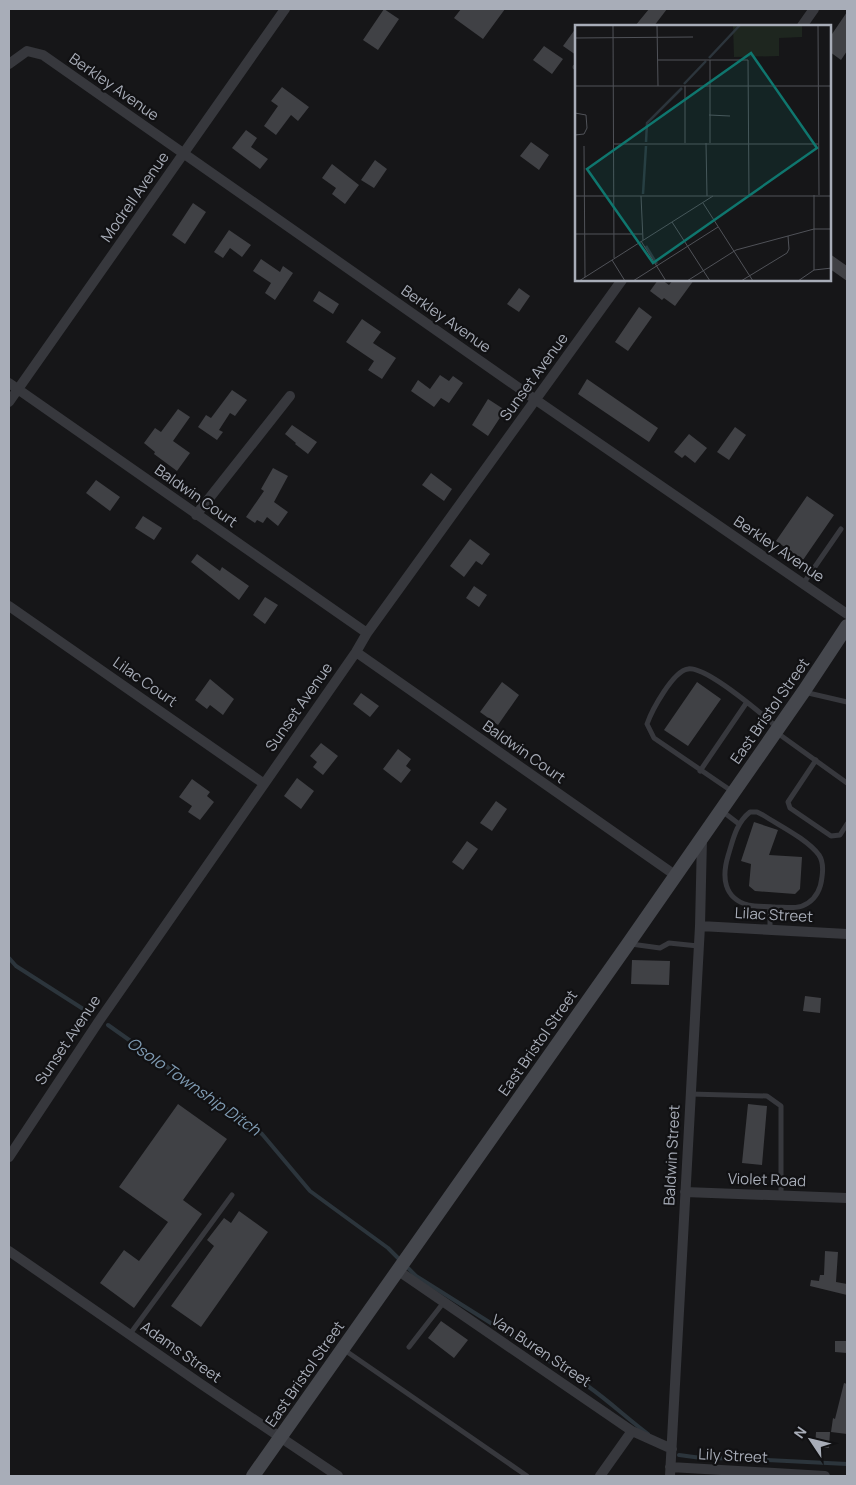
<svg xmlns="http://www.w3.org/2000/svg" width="856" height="1485" font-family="Manrope,sans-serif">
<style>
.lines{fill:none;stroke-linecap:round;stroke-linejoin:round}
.stream{stroke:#2c353c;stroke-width:4}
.building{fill:#404145}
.service{stroke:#37383d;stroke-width:5}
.minor{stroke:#37383d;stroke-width:10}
.secondary{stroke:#45474d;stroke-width:14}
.labels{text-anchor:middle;stroke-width:4.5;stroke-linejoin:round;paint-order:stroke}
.street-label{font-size:15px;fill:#a8adb8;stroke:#111113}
.water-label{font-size:16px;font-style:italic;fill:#7f9bb3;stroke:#111113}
.inset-river{fill:none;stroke:#2c353c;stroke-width:2.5}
.inset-road{fill:none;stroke:#505258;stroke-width:1}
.view{fill:#0f766e;fill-opacity:0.15;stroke:#0f766e;stroke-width:2.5}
.inset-edge{fill:none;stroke:#a8adb8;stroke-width:2.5}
</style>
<rect width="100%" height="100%" fill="#161618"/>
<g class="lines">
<path class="stream" d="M9,958L16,966L91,1014
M108,1025L262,1134L310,1191L388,1248L401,1261
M406,1266L416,1276L537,1352C553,1366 572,1374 589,1387C610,1402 628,1419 648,1434
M679,1455L709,1459L727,1458L847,1464"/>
</g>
<path class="building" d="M384,9L399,19L378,50L363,40Z
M461,9H505L483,39L454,18Z
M649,9H667L654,26H635Z
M847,12V51L841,60L830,52V37Z
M576,28V55L563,46Z
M544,46L563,59L552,74L533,60Z
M282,87L309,107L298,121L291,115L276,135L264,126L278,106L271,101Z
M246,130L257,138L251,147L268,159L260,169L232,148Z
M531,142L549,155L539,170L520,156Z
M375,160L387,169L374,188L361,180Z
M332,164L359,185L345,204L332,194L336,188L322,178Z
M193,203L206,212L185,244L172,235Z
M229,230L251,245L242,257L230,248L223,258L214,252Z
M830,254L847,266V281L830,269Z
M261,259L280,272L283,266L293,273L275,300L265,293L271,283L253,271Z
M658,280H662L669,285L673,280H694L675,306L664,298L662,300L650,291Z
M519,288L530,296L519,312L507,304Z
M319,291L339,304L333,314L313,301Z
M639,307L652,317L628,351L615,342Z
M362,319L381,332L373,343L396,358L382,379L368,370L374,361L346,342Z
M440,375L449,381L453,376L463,383L449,403L441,398L434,407L411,391L418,380L430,389Z
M587,379L658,428L649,442L578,394Z
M232,390L247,400L235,416L230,413L219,430L223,432L217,440L198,427L206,415L211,418Z
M488,399L505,410L488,436L472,425Z
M178,409L190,417L173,441L190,453L177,471L154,454L155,452L144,443L155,428L161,432Z
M292,425L317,442L308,454L295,444L296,443L285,434Z
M735,427L746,435L729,460L717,452Z
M689,434L707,448L695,463L685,455L682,458L674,452Z
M273,468L288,476L274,502L288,512L278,526L267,517L263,523L257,520L255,523L246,517L264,491L261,489Z
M431,473L452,489L444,501L422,485Z
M96,480L120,497L110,511L86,493Z
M807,496L834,515L803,560L776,541Z
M143,516L162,528L154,540L135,528Z
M470,539L490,554L482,565L476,561L464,577L450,566Z
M197,554L220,571L222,567L249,586L239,600L191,562Z
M474,586L487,595L479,607L466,598Z
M265,597L278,605L265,624L253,615Z
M210,679L234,699L223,715L210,705L207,709L195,700Z
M502,682L519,695L498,725L480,712Z
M697,682L721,699L688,746L664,730Z
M361,693L379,706L370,717L353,704Z
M321,743L338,756L323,775L313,767L317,762L310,756Z
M398,749L411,759L406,766L411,770L401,783L383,769Z
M297,778L314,791L301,809L284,796Z
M192,779L210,792L207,796L214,802L200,820L188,812L192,806L179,797Z
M496,801L507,809L492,831L480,823Z
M754,822L778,830L769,855L802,857L800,889L795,894L755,891L749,886L751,864L741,861Z
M467,841L478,849L463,870L452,862Z
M632,960L670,961L669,985L631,984Z
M805,996L821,998L820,1013L803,1011Z
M178,1104L227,1139L183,1200L202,1214L134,1308L100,1283L124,1250L139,1261L168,1222L119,1187Z
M748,1104L767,1106L762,1165L742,1163Z
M239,1211L268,1232L201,1327L171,1306L214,1246L207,1240L224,1218L231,1223Z
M825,1251L838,1252L836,1282L847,1284V1295L810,1286L811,1280L819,1281L820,1275H824Z
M441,1321L468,1340L454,1358L428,1338Z
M835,1341H847V1353L835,1352Z
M844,1383L847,1384V1434L831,1432L833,1418L835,1419Z
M816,1432H830L829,1448H815Z"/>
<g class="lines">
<path class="service" d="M575,67H576
M803,584L841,529
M804,692L847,702
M776,732L847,783
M816,760L788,802L790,808L831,836L840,835L847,824
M700,771L747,702
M733,792L654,738L647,724C652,710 673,671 688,669C706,666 763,715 778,728
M722,811L739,824
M750,812H757L763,815C780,826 807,839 819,855C823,861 823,870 822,877C821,887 817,897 808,903C798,910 786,907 775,907C766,906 756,907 748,905C723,898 722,876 728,856C733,840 736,823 750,812Z
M770,930V907
M631,944L660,948L669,943L698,946
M690,1094L767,1096L781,1106V1195
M130,1334L232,1195
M409,1347L444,1302
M343,1349L527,1476"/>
<path class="minor" d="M802,26L814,9
M9,64L27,51L43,55L536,400L847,614
M9,383L367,633
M9,402L285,9
M196,515L290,396
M9,606L263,783
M356,652L675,875
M700,926L847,934
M9,1157L99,1021L356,652L367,633L622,280
M685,1192L847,1198
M9,1251L201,1384L338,1476
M397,1270L632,1431L672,1449
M670,1467L825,1476
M600,1476L632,1431
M670,1476L700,926L702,838"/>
<path class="secondary" d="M253,1476L628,944L804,691L847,626"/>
</g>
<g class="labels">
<g class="street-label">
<text transform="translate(114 87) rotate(35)" y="5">Berkley Avenue</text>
<text transform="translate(135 197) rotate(-55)" y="5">Modrell Avenue</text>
<text transform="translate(446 319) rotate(35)" y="5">Berkley Avenue</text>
<text transform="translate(534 377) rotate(-54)" y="5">Sunset Avenue</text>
<text transform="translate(196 496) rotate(35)" y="5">Baldwin Court</text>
<text transform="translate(779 549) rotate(34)" y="5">Berkley Avenue</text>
<text transform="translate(145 682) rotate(35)" y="5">Lilac Court</text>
<text transform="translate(299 707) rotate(-55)" y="5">Sunset Avenue</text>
<text transform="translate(770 711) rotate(-55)" y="5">East Bristol Street</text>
<text transform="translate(524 752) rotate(35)" y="5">Baldwin Court</text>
<text transform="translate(774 915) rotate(3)" y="5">Lilac Street</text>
<text transform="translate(68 1040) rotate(-56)" y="5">Sunset Avenue</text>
<text transform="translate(538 1043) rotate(-55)" y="5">East Bristol Street</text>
<text transform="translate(672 1155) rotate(-87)" y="5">Baldwin Street</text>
<text transform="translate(767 1180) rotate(2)" y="5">Violet Road</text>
<text transform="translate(541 1351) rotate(34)" y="5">Van Buren Street</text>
<text transform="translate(181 1352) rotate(35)" y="5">Adams Street</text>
<text transform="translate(305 1374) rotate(-55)" y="5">East Bristol Street</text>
<text transform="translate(733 1456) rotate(3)" y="5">Lily Street</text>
</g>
<g class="water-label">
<text transform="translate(194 1086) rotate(35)" y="6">Osolo Township Ditch</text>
</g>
</g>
<g transform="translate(575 25)">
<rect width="256" height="256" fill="#161618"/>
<path d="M158,0H227V12L204,13V31L159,32Z" fill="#1e261f"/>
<path class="inset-river" d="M134,33L165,0M109,59L131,36M71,117L72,98L107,63M68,169L71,121M71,221L82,239"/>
<path class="inset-road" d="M38,0L39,233M82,0L83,61M243,0L244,170M0,13L118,12M83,35H173L174,171M135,35V118M0,61H257M110,61V118M0,88L11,90L12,103L9,109L0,110M134,90L155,91M131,118L132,171M38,119H244M9,121L10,252M239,170V245M0,171H257M66,171L68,215M128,178L178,256M97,197L135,256M0,209H67M66,216L91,256M37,235L50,256M4,256L138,171M58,256L143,202M112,256L161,225L239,204H257M166,256L212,228L214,224L213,211M223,256L239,245L257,243"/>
<path class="view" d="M176,28L242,123L78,238L12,144Z"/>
<rect width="256" height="256" class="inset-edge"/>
</g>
<rect width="856" height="1485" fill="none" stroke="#a8adb8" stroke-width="20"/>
<g transform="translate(811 1440) rotate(305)" stroke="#111113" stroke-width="4" paint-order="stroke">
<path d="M0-4L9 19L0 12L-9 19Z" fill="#a8adb8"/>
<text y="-8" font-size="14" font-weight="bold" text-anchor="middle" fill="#a8adb8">N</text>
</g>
</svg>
